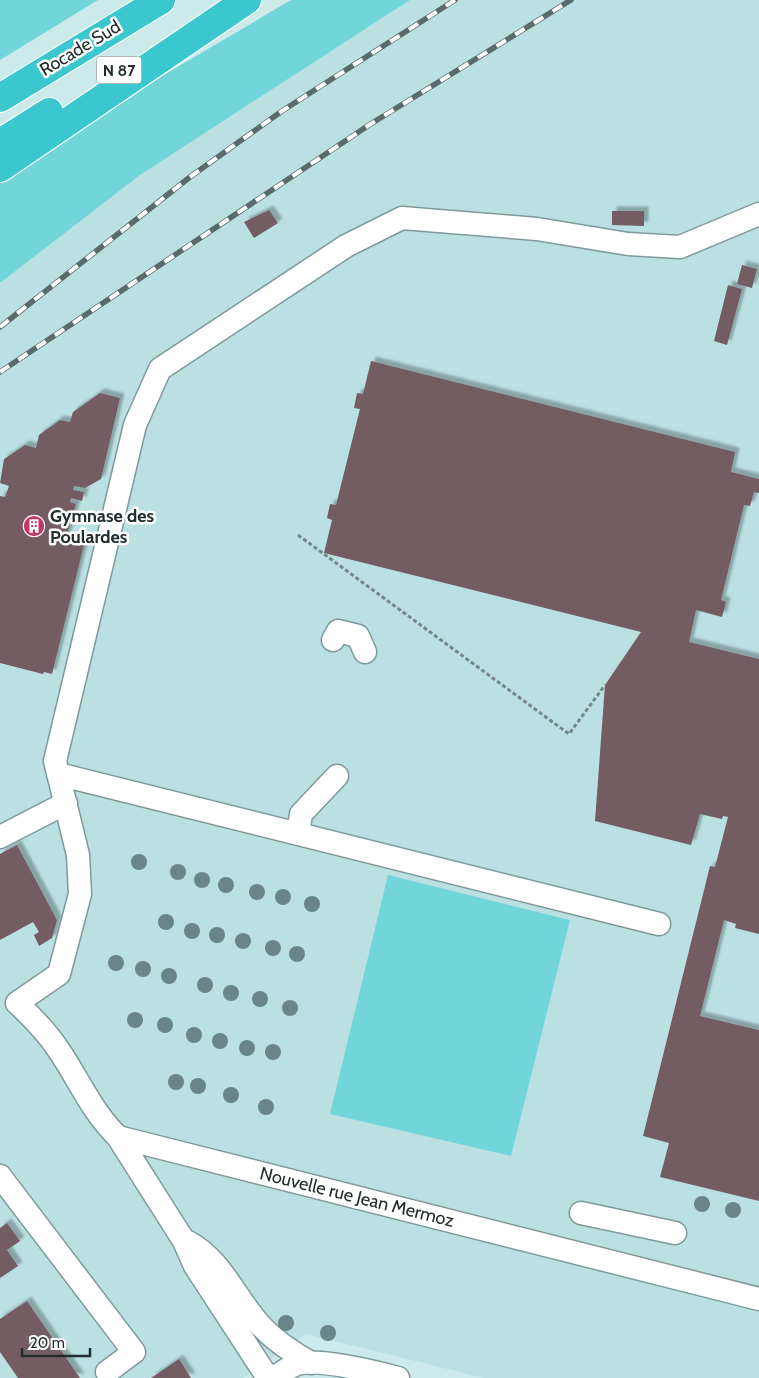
<svg xmlns="http://www.w3.org/2000/svg" width="759" height="1378" font-family="Cabin,sans-serif">
<style>
.built{fill:#bae0e2}
.green{fill:#71d5d9}
.building{fill:#735d62;filter:url(#shadow)}
.lines{fill:none;stroke-linecap:round;stroke-linejoin:round}
.minor-casing{stroke:#7f9a9b;stroke-width:25}
.highway-casing{stroke:#fff;stroke-width:30}
.path{stroke:#748788;stroke-width:3;stroke-dasharray:4 2.5;stroke-linecap:butt}
.minor{stroke:#fff;stroke-width:22}
.highway{stroke:#3ac7cd;stroke-width:28}
.rail-casing{stroke:#5a6b6c;stroke-width:5.5}
.rail{stroke:#fff;stroke-width:4;stroke-dasharray:11;stroke-linecap:butt}
.tree{fill:#6a8586}
.labels{text-anchor:middle;stroke-width:5;stroke-linejoin:round;paint-order:stroke}
.shield{fill:#fff;stroke:#646c6d;stroke-width:1}
.shield-label{font-size:16px;font-weight:bold;fill:#222d2e}
.street-label{font-size:18px;fill:#222d2e;stroke:#fff}
.poi-label{font-size:18px;font-weight:bold;fill:#222d2e;stroke:#fff;text-anchor:start}
</style>
<defs>
<filter id="shadow"><feDropShadow dx="4.5" dy="-4.5" stdDeviation="1" flood-color="#0004"/></filter>
</defs>
<rect width="100%" height="100%" fill="#cdeaeb"/>
<path class="built" d="M410,0H759V1378H484L306,1334L243,1378H0V283L140,175Z"/>
<path class="green" d="M0,0H98L0,60Z
M291,0H410L140,175L0,283V183L123,99Z
M388,875L570,920L511,1156L330,1114Z"/>
<path class="building" d="M269,210L278,223L254,238L244,222Z
M612,211H644V226L612,225Z
M742,265L757,269L752,288L737,284Z
M728,285L742,289L727,345L714,341Z
M371,361L735,452L731,472L759,479V493L754,492L750,506L744,505L721,600L726,602L722,617L696,610L689,642L759,659V934L735,928L736,924L724,920L700,1016L759,1030V1201L660,1177L669,1143L643,1136L710,866L715,867L728,817L723,816L722,819L700,814L691,845L595,821L605,685L641,632L324,553L332,520L327,518L330,504L336,505L360,409L354,408L357,393L363,394Z
M100,393L120,398L101,479L85,488L74,486L73,490L84,492L82,501L71,498L70,502L76,504L66,538L84,545L52,674L44,672L43,674L0,663V496L5,497L9,486L0,483L4,459L25,445L36,448L39,435L60,420L70,422L73,412Z
M17,845L57,920L52,938L39,946L34,935L39,932L33,922L0,940V854Z
M7,1223L20,1241L7,1250L18,1266L0,1278V1228Z
M27,1301L80,1378H18L0,1352V1319Z
M179,1359L191,1378H151Z"/>
<g class="lines">
<g class="minor-casing">
<path id="minor" d="M333,640L338,631L358,636L365,652
M58,774L659,924
M298,834L301,814L337,776
M0,837L66,803
M17,1003L59,974L80,894L78,855L55,761L135,425L160,369L346,246L402,218L537,229L628,244L680,247L759,214
M17,1003C32,1017 46,1031 58,1049C78,1078 92,1112 118,1137L759,1299
M118,1137L184,1241L195,1266L268,1378
M0,1176L134,1352L107,1372
M581,1213L675,1233
M188,1242C222,1260 236,1299 261,1326C275,1341 293,1353 311,1363
M273,1378C280,1374 289,1367 297,1364C319,1358 375,1372 398,1378"/>
</g>
<g class="highway-casing">
<path id="highway" d="M0,98L161,0
M0,143L49,112
M0,168L247,0"/>
</g>
<path class="path" d="M298,535L569,734L605,685"/>
<use href="#minor" class="minor"/>
<use href="#highway" class="highway"/>
<g class="rail-casing">
<path id="rail" d="M0,327L190,177L282,111L455,0
M0,372L369,125L571,0"/>
</g>
<use href="#rail" class="rail"/>
</g>
<g class="tree">
<circle cx="139" cy="862" r="8"/>
<circle cx="178" cy="872" r="8"/>
<circle cx="202" cy="880" r="8"/>
<circle cx="226" cy="885" r="8"/>
<circle cx="257" cy="892" r="8"/>
<circle cx="283" cy="897" r="8"/>
<circle cx="312" cy="904" r="8"/>
<circle cx="166" cy="922" r="8"/>
<circle cx="192" cy="931" r="8"/>
<circle cx="217" cy="935" r="8"/>
<circle cx="243" cy="941" r="8"/>
<circle cx="273" cy="948" r="8"/>
<circle cx="297" cy="954" r="8"/>
<circle cx="116" cy="963" r="8"/>
<circle cx="143" cy="969" r="8"/>
<circle cx="169" cy="976" r="8"/>
<circle cx="205" cy="985" r="8"/>
<circle cx="231" cy="993" r="8"/>
<circle cx="260" cy="999" r="8"/>
<circle cx="290" cy="1008" r="8"/>
<circle cx="135" cy="1020" r="8"/>
<circle cx="165" cy="1025" r="8"/>
<circle cx="194" cy="1035" r="8"/>
<circle cx="220" cy="1041" r="8"/>
<circle cx="247" cy="1048" r="8"/>
<circle cx="273" cy="1052" r="8"/>
<circle cx="176" cy="1082" r="8"/>
<circle cx="198" cy="1086" r="8"/>
<circle cx="231" cy="1095" r="8"/>
<circle cx="266" cy="1107" r="8"/>
<circle cx="702" cy="1204" r="8"/>
<circle cx="733" cy="1210" r="8"/>
<circle cx="286" cy="1323" r="8"/>
<circle cx="328" cy="1333" r="8"/>
</g>
<defs>
<g id="building-disc" transform="scale(1.125)"><circle r="9.5" fill="#c33667" stroke="#fff"/><path d="M-4-6H4V6H1V3H-1V6H-4ZM-2.5-4.3h1.7v1.8h-1.7ZM.8-4.3h1.7v1.8H.8ZM-2.5-1h1.7V.8h-1.7ZM.8-1h1.7V.8H.8Z" fill="#fff"/></g>
</defs>
<g fill-rule="evenodd">
<use href="#building-disc" x="34" y="526"/>
</g>
<g class="labels">
<rect class="shield" x="96.5" y="56.5" width="45" height="27" rx="4"/>
<g class="shield-label">
<text x="119" y="76">N 87</text>
</g>
<g class="street-label">
<text transform="translate(80 48) rotate(-31)" y="6">Rocade Sud</text>
<text transform="translate(357 1197) rotate(14)" y="6">Nouvelle rue Jean Mermoz</text>
</g>
<g class="poi-label">
<text x="50" y="522">Gymnase des<tspan x="50" dy="21">Poulardes</tspan></text>
</g>
</g>
<path d="M22 1348v8h68v-8" fill="none" stroke="#222d2e" stroke-width="2.5"/>
<text x="30" y="1348" font-size="15" fill="#222d2e" stroke="#ffffff" stroke-width="4" paint-order="stroke">20 m</text>
</svg>
